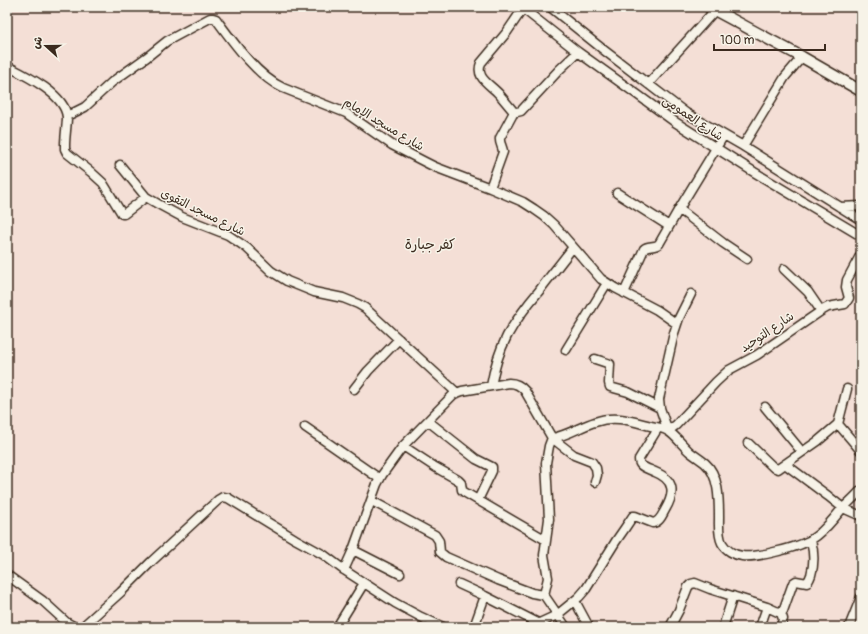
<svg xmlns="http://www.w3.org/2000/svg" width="868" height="634" font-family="Pangolin,'Playpen Sans Arabic',sans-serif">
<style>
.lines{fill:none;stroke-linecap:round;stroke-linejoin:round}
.minor-casing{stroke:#3b2a1e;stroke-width:11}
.tertiary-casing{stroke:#3b2a1e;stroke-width:13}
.minor{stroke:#f7f3e8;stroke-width:8}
.tertiary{stroke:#f7f3e8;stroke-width:10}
.labels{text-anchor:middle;stroke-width:3;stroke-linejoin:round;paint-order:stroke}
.street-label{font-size:12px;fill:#3b2a1e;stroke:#f7f3e8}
.quarter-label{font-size:14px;fill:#3b2a1e;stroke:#f7f3e8}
</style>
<rect width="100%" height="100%" fill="#f4dfd6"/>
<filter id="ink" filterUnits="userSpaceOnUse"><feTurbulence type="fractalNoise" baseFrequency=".025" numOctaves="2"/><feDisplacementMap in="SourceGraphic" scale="8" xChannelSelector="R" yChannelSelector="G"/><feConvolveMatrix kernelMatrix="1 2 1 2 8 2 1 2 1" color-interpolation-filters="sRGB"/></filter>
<g filter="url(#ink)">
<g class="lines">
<g class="minor-casing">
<path id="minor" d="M521,7L578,52L638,95L675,122L754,172L861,236
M550,7L605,51L686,113L743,146L861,220
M7,66C25,75 65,94 67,117C67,124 65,137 65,145V149L67,153L91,172L103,183L122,214H124L146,197
M648,84L718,7
M514,112H517L521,111L559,70L578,52
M67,116L85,107L112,82L147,57L167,41L210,18H213L216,19C233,42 257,76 283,88L346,113L392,145L425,162L435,167L490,188L523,202L534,209L544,216L554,225L601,279L615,288L657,310L677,324
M743,146L785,77L802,57
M120,165L146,197L158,204L182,217L228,235L247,248L271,271L287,281L314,292L343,298L358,304L365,308L457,393
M490,188L503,152C503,147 499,143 500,138L514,112C509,106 504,100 499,94C490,84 475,78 481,63L507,32L524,7
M617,193L669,226
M840,207L861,206
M679,209L723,243L747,259
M784,269L808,292L821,311
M624,293L644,249C648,245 654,248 659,244L679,209L724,135
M691,294L679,318L674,333L659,399L660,408L668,431L676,425L716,382L729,370L757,355L821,311L828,307L845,304L849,298L846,287L847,280L861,254
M566,350L607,283
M595,359L610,364L609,383L610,387L628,392L660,408
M491,386C494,369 499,352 507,336C516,320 527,305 539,291C550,276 562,262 573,247
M354,389L368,371L399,339
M765,407L802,452
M428,421L476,459L492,467V471L478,500
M838,424L861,451
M305,427L380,479
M552,438C567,436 581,426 595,422C615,415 631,421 651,426C656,427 663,428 668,431C674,434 684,447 690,452C695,456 700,459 705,463C719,475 719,499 719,517C719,526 718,535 722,543C726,550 734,555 742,556C756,558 800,547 812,539C824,532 832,520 842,509C848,503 855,497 861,490
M748,443L773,467L778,469L818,441L838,424L847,389
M403,446L435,467L458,480L461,483L462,490L464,492L546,540
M785,464L828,496L843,508L861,516
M372,501L435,535L439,541L440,552L446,557L498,580L532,593L544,595L566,627
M353,550L400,574
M344,570L353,550L377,484L382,475L403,446L454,394L462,391L509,383C516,383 521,386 525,391L552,438L574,455L592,462L596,468L597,475L595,482
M7,575L43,601L66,622L75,627
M459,584L485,596L538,623
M544,595L548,578L544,555L549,519L546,463L549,446L552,438
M575,601L589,627
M781,613L783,619L781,627
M82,627L121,592L151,562L218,500L223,497L228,498L295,539L324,555L344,570L395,603L421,617L443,627
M337,627L364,583
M474,627L485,596
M531,627L557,615L579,597L586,589L616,541L625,528L633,516H635L653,523C660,522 662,515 665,510C675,493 675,480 655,472C651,470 644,468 641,465C639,463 639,462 639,459L658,428
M670,627L679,610L688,587L691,584L695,583L710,589L767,607L778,612L783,611L793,583L796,581L807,583C809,580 810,578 811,575C815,562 814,552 811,540
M723,627L733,596
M760,627L767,607
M849,627L861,597"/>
</g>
<g class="tertiary-casing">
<path id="tertiary" d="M709,7L802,57L861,91"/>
</g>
<use href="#minor" class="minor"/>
<use href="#tertiary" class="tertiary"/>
</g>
</g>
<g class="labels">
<g class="street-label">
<text transform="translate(693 118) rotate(34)" y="4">شارع العمومى</text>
<text transform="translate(384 124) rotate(31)" y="4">شارع مسجد الإمام</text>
<text transform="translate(203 212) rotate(26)" y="4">شارع مسجد التقوى</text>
<text transform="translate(767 332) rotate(-34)" y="4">شارع التوحيد</text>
</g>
<g class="quarter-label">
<text x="430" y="249">كفر جبارة</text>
</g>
</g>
<rect width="868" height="634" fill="none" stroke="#f7f3e8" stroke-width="24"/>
<rect x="12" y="12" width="844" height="610" fill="none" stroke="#3b2a1e" stroke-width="1.5" filter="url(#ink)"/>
<g transform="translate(46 46) rotate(291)" stroke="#f7f3e8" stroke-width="3" paint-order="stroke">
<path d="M0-3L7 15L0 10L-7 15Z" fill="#3b2a1e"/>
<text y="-6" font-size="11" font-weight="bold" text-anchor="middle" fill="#3b2a1e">ش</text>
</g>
<path d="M714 44v6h111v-6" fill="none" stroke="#3b2a1e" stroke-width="2"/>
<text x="720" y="44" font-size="12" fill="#3b2a1e" stroke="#f7f3e8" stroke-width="3" paint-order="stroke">100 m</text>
</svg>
